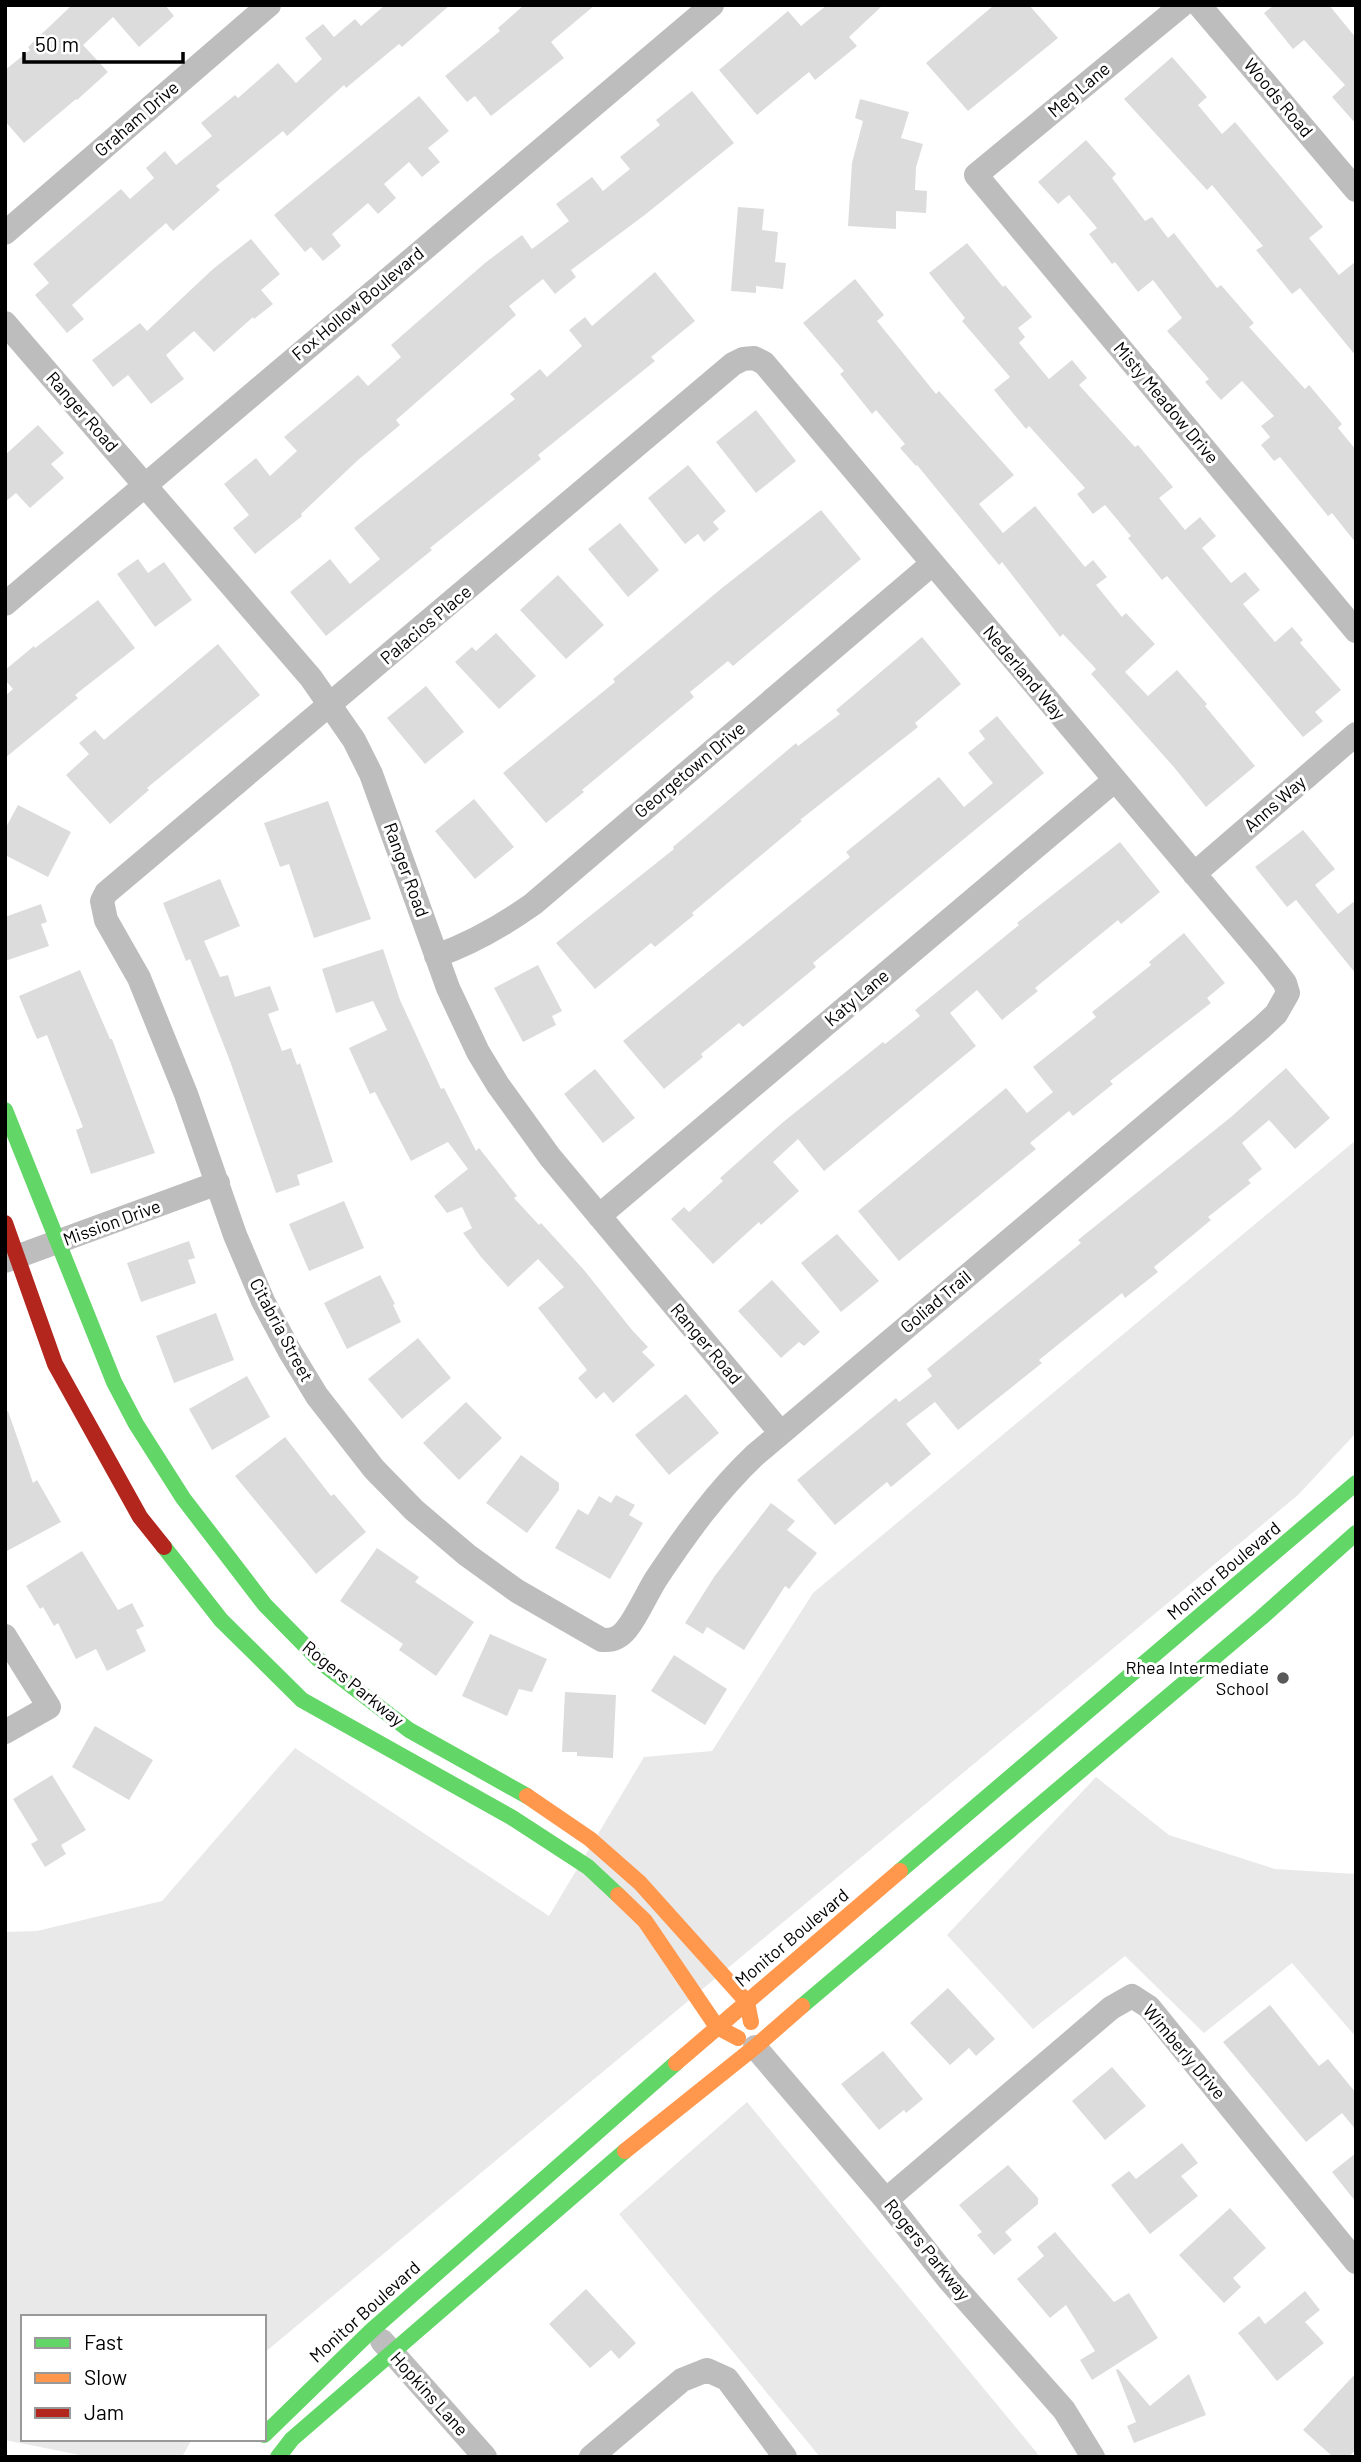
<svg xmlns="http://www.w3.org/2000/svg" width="1361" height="2462" font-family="Barlow,sans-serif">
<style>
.green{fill:#e9e9e9}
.building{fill:#dcdcdc}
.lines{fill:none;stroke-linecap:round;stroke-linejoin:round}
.street{stroke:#bdbdbd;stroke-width:24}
.fast{stroke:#63d668;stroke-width:16}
.slow{stroke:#ff974d;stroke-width:16}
.jam{stroke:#b3261e;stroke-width:16}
.poi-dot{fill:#595959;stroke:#fff;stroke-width:2.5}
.labels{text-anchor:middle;stroke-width:6;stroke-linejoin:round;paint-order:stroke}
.street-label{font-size:18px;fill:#000;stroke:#fff}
.poi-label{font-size:18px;fill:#000;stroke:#fff;text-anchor:end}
</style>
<rect width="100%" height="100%" fill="#fff"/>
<path class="green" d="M1356,1140V1433L1298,1495L264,2353V2317H23V2439H192L182,2457H90L5,2440V1932L37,1931L162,1901L295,1748L549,1916L644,1757L712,1751L813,1593Z
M1096,1777L1169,1835L1275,1869L1356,1874V2037L1292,1963L1204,2033L1125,1956L1033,2029L947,1935Z
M747,2102L1037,2453L1039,2457H820L619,2214Z"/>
<path class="building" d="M72,5H165L174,16L139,47L113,17L83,45L108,72L77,100L76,99L24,143L5,121V70L30,50L28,47Z
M385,5H450L402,47L399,44L346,88L344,85L287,136L283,131L216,186L220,190L173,231L166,223L72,305L84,319L67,333L35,295L49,283L33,264L121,189L130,199L154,178L146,168L165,151L176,165L212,136L201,123L235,95L238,98L278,63L296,83L322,59L305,38L323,24L334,37L355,19L361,26Z
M524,5H595L551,42L564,58L491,116L475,96L467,102L445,76L500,31L498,28Z
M827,5H883L849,37L857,46L815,80L809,72L757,115L719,70L788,11L801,26Z
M994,5H1029L1058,38L968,111L926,63Z
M1274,5H1329L1356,38V124L1332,97L1345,85L1304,40L1293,49L1264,13Z
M1172,57L1207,97L1198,105L1222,134L1235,122L1323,227L1309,238L1339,275L1356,261V356L1300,288L1292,294L1256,250L1263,246L1212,185L1207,190L1124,99Z
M692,91L734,143L646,214L571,270L576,277L555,294L543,279L509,306L516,315L396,420L400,425L358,460L301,514L302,516L255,554L233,528L249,515L224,484L256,458L270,476L297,451L284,437L358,375L368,386L401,357L391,345L485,263L522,235L532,249L569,221L556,204L592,177L603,191L630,169L620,157L660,125L656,120Z
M419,96L449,131L428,148L440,162L422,177L409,162L384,184L396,198L378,214L368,203L332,234L341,246L323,261L311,247L305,252L274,215Z
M860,99L909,112L901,138L923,144L916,167L915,190L927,191L926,213L896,211V229L848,226L852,163L863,121L855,118Z
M1086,140L1116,174L1112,178L1145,221L1152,217L1168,238L1174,233L1217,288L1221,285L1254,323L1249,327L1305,389L1309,385L1342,424L1338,428L1356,450V543L1332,513L1328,516L1280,457L1274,461L1261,445L1270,437L1261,426L1274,416L1242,381L1221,400L1205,382L1209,379L1167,331L1182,318L1153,280L1138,292L1115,262L1112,264L1089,234L1097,228L1069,195L1058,204L1038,182Z
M738,207L764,209L762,230L778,232L775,262L786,263L783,289L756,286V293L731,291Z
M251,239L280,274L261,290L273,304L254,319L253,317L214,352L194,331L166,355L184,379L151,404L128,375L113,387L92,360L140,323L147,331L213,269Z
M967,243L1003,287L1005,285L1032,317L1018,328L1025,337L1019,343L1049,379L1072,360L1087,378L1079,385L1135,447L1138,445L1173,487L1159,498L1185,530L1200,517L1216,536L1202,548L1231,583L1245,572L1260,590L1243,604L1275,642L1292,627L1303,640L1300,643L1341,690L1315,712L1323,721L1303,737L1167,576L1162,580L1128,538L1131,536L1105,505L1093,514L1077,494L1085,488L1029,426L1026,429L994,390L1010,377L962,321L965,318L929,273Z
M655,272L695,321L651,357L655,361L538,455L541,459L430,548L432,550L326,636L290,592L330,559L350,584L380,559L354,528L515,399L510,394L540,369L547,377L582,346L569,330L585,317L592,326Z
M855,279L884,315L877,321L936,394L939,391L1014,475L979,504L1003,533L1035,506L1085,567L1093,560L1107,577L1096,585L1122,617L1126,613L1155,644L1125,672L1148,696L1177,670L1207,704L1205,706L1255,766L1206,807L1173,766L1091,674L1096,669L1063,634L1060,637L1002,562L999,565L917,465L916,466L900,448L905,444L876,410L872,414L840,374L844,371L803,323Z
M756,410L796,461L756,493L716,442Z
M38,425L64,453L51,464L64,478L30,508L16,493L5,502V455Z
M688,465L726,511L713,522L719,529L704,542L698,534L685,544L648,498Z
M821,510L861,559L733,666L728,661L690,692L694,697L582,790L584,792L546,823L503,773L615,682L613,679L722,588Z
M620,523L659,570L628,597L588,549Z
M138,559L148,573L164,562L192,600L155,627L117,574Z
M558,575L604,625L566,659L520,610Z
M98,600L135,648L75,695L78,698L5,758V696L13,689L5,680V670L34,646L35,648Z
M496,633L536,676L499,709L455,662L472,647L476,651Z
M922,637L961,684L915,723L918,727L800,820L802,821L692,913L694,915L655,947L651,943L595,989L556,943L674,849L673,847L796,743L798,746L840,714L836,710Z
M218,644L260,695L147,788L149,790L110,824L66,775L89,754L79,743L95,730L104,740Z
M426,686L464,732L425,764L387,718Z
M997,716L1044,773L813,963L816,967L743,1027L739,1023L701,1054L703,1057L664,1089L623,1041L850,857L846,852L939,777L964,807L993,783L968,753L985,739L979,731Z
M474,799L514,847L475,879L435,831Z
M328,801L371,919L314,938L289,864L280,867L264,823Z
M18,805L71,832L48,877L5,855V829Z
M1303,830L1335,869L1315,885L1338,914L1356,900V974L1296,900L1287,907L1255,867Z
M1120,842L1160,892L1121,924L1118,920L1035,988L1038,991L1002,1020L977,990L950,1013L976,1046L824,1171L798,1139L773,1162L799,1191L761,1225L759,1222L713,1264L671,1219L684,1207L689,1212L723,1181L720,1178L782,1123L883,1042L885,1044L920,1016L915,1010L1019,925L1017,923Z
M220,879L240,926L204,941L220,977L228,975L235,997L270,986L279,1010L268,1014L282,1051L291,1048L297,1065L300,1063L333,1162L297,1175L300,1185L276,1193L230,1061L190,959L186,961L163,903Z
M41,904L47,922L41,924L49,946L5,961V917Z
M1184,933L1225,983L1207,998L1211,1003L1110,1081L1113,1084L1073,1116L1069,1111L1030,1143L1036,1149L899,1261L858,1211L1006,1088L1027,1113L1053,1092L1033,1067L1096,1017L1092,1012L1151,965L1149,962Z
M383,949L400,1000L441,1089L444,1088L476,1151L479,1148L517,1196L514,1198L539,1225L541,1223L584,1270L632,1330L648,1347L642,1352L655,1365L613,1403L604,1392L596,1399L578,1378L587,1370L538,1308L564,1287L538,1259L508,1287L481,1257L463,1233L472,1228L462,1207L447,1213L434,1196L468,1169L448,1142L411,1161L375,1092L370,1094L349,1048L387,1030L373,1001L336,1013L322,969Z
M538,965L562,1011L552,1016L556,1025L523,1042L494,988Z
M80,970L110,1039H112L155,1153L91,1174L76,1130L83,1127L47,1035L37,1039L19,996Z
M1286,1068L1330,1118L1295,1149L1269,1120L1242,1143L1262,1169L1248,1180L1251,1183L1208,1217L1211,1220L1154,1267L1158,1272L1125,1298L1122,1293L1039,1360L1042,1363L958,1430L935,1402L906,1424L931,1454L891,1487L887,1482L835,1525L797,1480L896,1398L899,1402L932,1376L927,1369L1081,1243L1078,1240L1231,1117Z
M595,1069L635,1118L603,1143L564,1094Z
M344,1201L364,1248L309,1271L289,1224Z
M837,1234L879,1281L841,1312L801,1263Z
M189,1241L195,1258L188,1260L196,1283L141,1302L127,1263Z
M380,1275L395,1304L393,1305L401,1322L347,1349L324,1303Z
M772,1280L820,1332L804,1346L799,1342L781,1358L738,1311Z
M216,1313L234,1360L174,1383L156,1336Z
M418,1338L451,1378L402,1419L368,1379Z
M247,1376L270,1417L212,1450L189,1409Z
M686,1394L719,1433L669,1475L635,1435Z
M466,1402L502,1438L459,1480L423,1443Z
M8,1411L33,1483L37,1480L61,1522L5,1552V1412Z
M285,1437L331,1496L334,1494L366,1532L316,1574L235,1476Z
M521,1455L559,1483V1490L527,1533L486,1503Z
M616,1495L635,1505L629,1515L643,1523L610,1579L555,1548L578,1509L588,1515L599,1496L611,1503Z
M771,1503L795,1521L787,1530L817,1553L789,1589L785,1586L744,1650L707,1627L703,1634L685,1623L714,1577Z
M377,1548L419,1577L415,1582L474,1622L436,1676L399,1650L403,1644L340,1601Z
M82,1551L118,1610L132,1603L144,1626L136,1630L146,1651L107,1671L96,1649L76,1659L58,1623L54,1626L43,1607L40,1609L26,1586Z
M490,1634L547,1659L532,1692L519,1689L507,1716L462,1696Z
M674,1655L727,1689L705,1725L651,1691Z
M565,1692L616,1695L613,1758L577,1756V1752H562Z
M95,1726L153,1760L129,1800L72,1767Z
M52,1775L86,1830L61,1845L66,1854L45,1867L31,1844L38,1840L13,1799Z
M948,1988L995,2039L976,2056L969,2048L950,2065L910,2023Z
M1270,2005L1319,2066L1328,2059L1356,2093V2130L1342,2113L1306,2142L1223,2042Z
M883,2051L923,2099L906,2113L904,2110L879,2130L841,2084Z
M1112,2067L1146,2106L1105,2140L1072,2101Z
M1182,2143L1198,2163L1181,2176L1198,2196L1150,2234L1111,2185L1129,2171L1136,2179Z
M1356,2153V2202L1332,2172Z
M1008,2165L1038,2198V2204L1005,2232L1012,2240L994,2255L977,2235L982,2232L959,2205Z
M1230,2208L1266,2248L1233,2278L1241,2287L1224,2303L1179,2255Z
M1055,2232L1114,2302L1129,2293L1158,2338L1092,2380L1080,2360L1095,2351L1066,2305L1050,2318L1017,2279L1044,2256L1037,2247Z
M586,2289L636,2343L619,2359L611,2350L590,2368L549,2324Z
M1305,2291L1320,2310L1305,2322L1324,2343L1277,2381L1238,2333L1259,2316L1265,2324Z
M1118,2369L1150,2406L1189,2374L1206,2415L1134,2443L1127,2426L1136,2422L1116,2370Z
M1356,2373V2449L1349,2457H1333L1303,2430Z"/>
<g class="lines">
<path class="street" d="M1182,5L976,175L1356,631
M1199,5L1356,190
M5,233L269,5
M5,323L311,678L354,740L371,774L448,988L478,1052L498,1085L550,1157L781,1433
M754,358L764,363L1267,960L1285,983L1288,993L1276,1014L1261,1028L755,1455C716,1492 686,1534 656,1579C647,1593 633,1625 622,1634C615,1640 610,1640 602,1640L517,1591L467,1555L414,1510L374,1469L317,1396L289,1350L263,1301L235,1235L186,1094L139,978L106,920L102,901L106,893L733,364L743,359Z
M5,604L712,5
M1194,874L1356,734
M436,956C472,943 502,926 533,904L932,564
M599,1216L1115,780
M5,1261L218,1183
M5,1636L49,1707L5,1732
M755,2047L886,2200L949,2280L1064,2410L1093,2457
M886,2200L1111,2008L1132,1996L1149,2007L1356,2262
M382,2341L485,2457
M591,2457L682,2380L707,2370L727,2379L785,2457"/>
<path class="fast" d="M5,1110L114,1382L136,1424L183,1498L265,1605L323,1664L409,1730L527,1796
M164,1547L221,1620L302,1700L511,1817L588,1867L618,1895
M900,1871L1356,1483
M802,2006L1261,1618L1356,1533
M264,2435L372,2330L676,2063
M278,2457L292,2439L625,2151"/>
<path class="slow" d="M527,1796L590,1839L640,1883L747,2002L751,2022
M618,1895L645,1921L717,2027L738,2038
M676,2063L900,1871
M625,2151L755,2047L802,2006"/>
<path class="jam" d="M5,1223L55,1364L140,1517L164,1547"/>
</g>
<circle class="poi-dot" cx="1283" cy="1678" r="7"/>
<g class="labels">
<g class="street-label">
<text transform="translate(1079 90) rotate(-40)" y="6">Meg Lane</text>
<text transform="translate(1278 98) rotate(50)" y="6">Woods Road</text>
<text transform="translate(137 119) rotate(-41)" y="6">Graham Drive</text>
<text transform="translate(358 304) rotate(-40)" y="6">Fox Hollow Boulevard</text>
<text transform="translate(1166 403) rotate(50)" y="6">Misty Meadow Drive</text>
<text transform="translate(82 412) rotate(49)" y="6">Ranger Road</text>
<text transform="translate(426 625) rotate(-40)" y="6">Palacios Place</text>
<text transform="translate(1024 673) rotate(50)" y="6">Nederland Way</text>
<text transform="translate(690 770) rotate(-40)" y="6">Georgetown Drive</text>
<text transform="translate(1275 804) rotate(-41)" y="6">Anns Way</text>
<text transform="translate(406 870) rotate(70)" y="6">Ranger Road</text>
<text transform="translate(857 998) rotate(-40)" y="6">Katy Lane</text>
<text transform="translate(112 1223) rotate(-20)" y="6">Mission Drive</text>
<text transform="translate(936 1302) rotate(-40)" y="6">Goliad Trail</text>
<text transform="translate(281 1330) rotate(62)" y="6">Citabria Street</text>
<text transform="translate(706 1344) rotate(50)" y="6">Ranger Road</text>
<text transform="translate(1224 1571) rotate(-40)" y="6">Monitor Boulevard</text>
<text transform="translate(353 1684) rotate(39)" y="6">Rogers Parkway</text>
<text transform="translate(792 1938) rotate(-40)" y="6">Monitor Boulevard</text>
<text transform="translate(1184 2052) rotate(50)" y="6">Wimberly Drive</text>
<text transform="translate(927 2250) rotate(51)" y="6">Rogers Parkway</text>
<text transform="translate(365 2312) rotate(-42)" y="6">Monitor Boulevard</text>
<text transform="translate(429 2394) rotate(48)" y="6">Hopkins Lane</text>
</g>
<g class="poi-label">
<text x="1269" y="1674">Rhea Intermediate<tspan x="1269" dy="21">School</tspan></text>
</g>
</g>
<rect width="1361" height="2462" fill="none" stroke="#000000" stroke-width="14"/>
<rect x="21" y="2315" width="245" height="126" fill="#ffffff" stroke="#999999" stroke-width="2"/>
<rect x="35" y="2338" width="35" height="10" fill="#63d668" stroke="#999999" stroke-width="2"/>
<text x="84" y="2350" font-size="21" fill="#000000">Fast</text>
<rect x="35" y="2373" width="35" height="10" fill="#ff974d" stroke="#999999" stroke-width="2"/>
<text x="84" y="2385" font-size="21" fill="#000000">Slow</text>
<rect x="35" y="2408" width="35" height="10" fill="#b3261e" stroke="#999999" stroke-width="2"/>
<text x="84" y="2420" font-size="21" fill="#000000">Jam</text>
<path d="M24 52v10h159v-10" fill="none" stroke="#000000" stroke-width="3.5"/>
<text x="35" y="52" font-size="21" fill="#000000" stroke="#ffffff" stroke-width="5" paint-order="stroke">50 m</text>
</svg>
